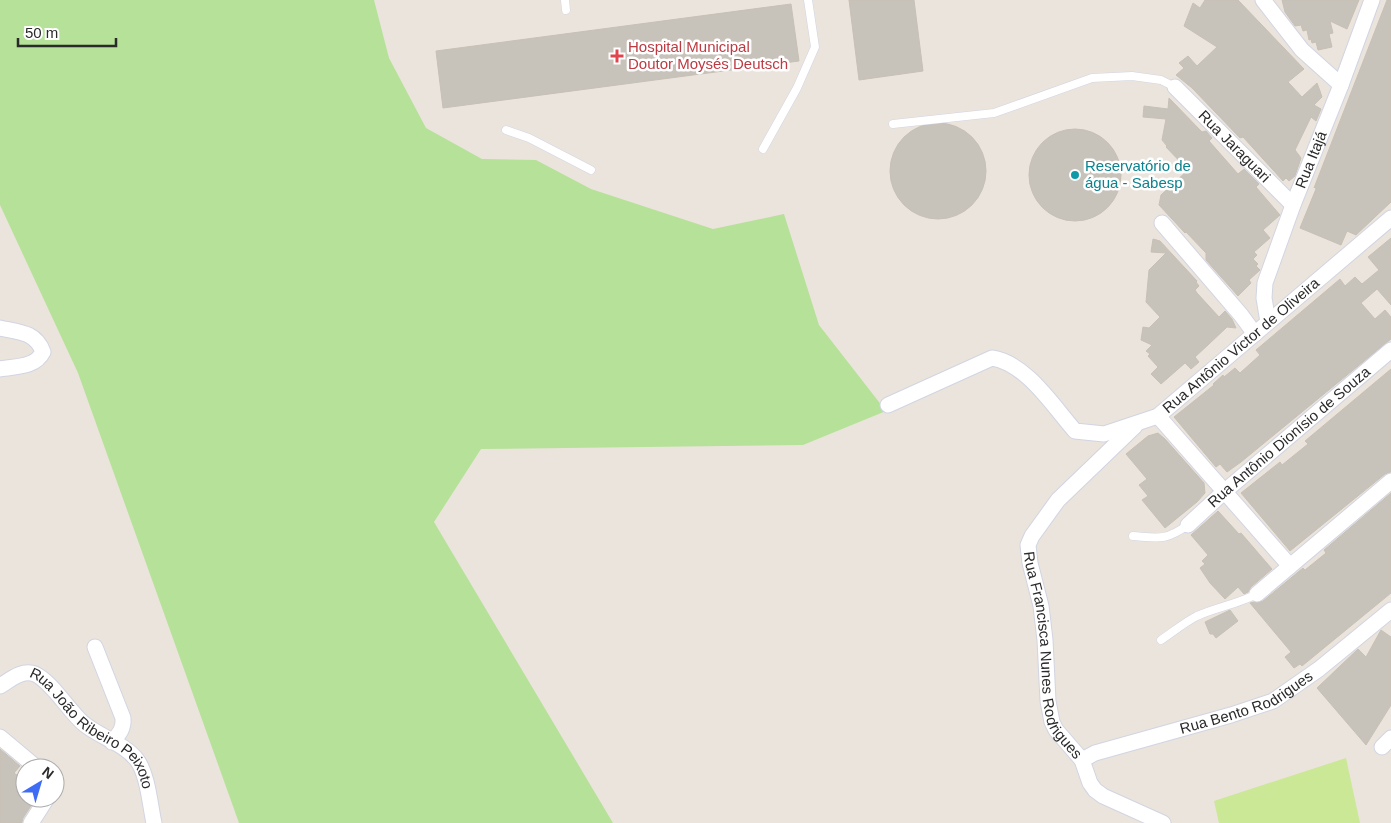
<svg xmlns="http://www.w3.org/2000/svg" width="1391" height="823" font-family="Helvetica,sans-serif">
<style>
.green{fill:#b6e199}
.pitch{fill:#cae895}
.building{fill:#c7c2ba;stroke:#c7c0b6}
.lines{fill:none;stroke-linecap:round;stroke-linejoin:round}
.service-casing{stroke:#d1d5e2;stroke-width:9}
.minor-casing{stroke:#d1d5e2;stroke-width:17}
.service{stroke:#fff;stroke-width:8}
.minor{stroke:#fff;stroke-width:15}
.health-dot{fill:#e0444e;stroke:#fff;stroke-width:2}
.culture-dot{fill:#0f9aa8;stroke:#fff;stroke-width:2}
.labels{text-anchor:middle;stroke-width:5;stroke-linejoin:round;paint-order:stroke}
.health-label{font-size:15px;fill:#be3a42;stroke:#fff;text-anchor:start}
.street-label{font-size:15px;fill:#2a2a2a;stroke:#fff}
.culture-label{font-size:15px;fill:#0d838f;stroke:#fff;text-anchor:start}
</style>
<rect width="100%" height="100%" fill="#ebe4dc"/>
<path class="green" d="M0,0H374L389,58L426,128L482,159L536,160L591,189L713,229L784,214L819,325L886,411L803,445L481,449L434,522L613,823H239L78,373L0,205Z"/>
<path class="pitch" d="M1346,758L1360,823H1219L1214,801Z"/>
<path class="building" d="M849,0H914L923,71L859,80Z
M1205,0H1238L1304,69L1288,82L1302,97L1317,83L1320,91L1322,97L1314,105L1321,109L1316,121L1311,117L1295,150L1301,158L1295,176L1289,181L1286,178L1283,181L1243,137L1240,138L1192,88L1176,75L1184,68L1179,63L1188,56L1197,66L1217,47L1184,26L1193,3L1200,8Z
M1282,0H1359L1347,29L1330,21L1333,33L1329,34L1332,47L1318,50L1316,42L1312,43L1311,39L1309,40L1307,30L1303,31L1301,25L1295,26L1285,12Z
M1387,0H1391V202L1356,235L1347,231L1341,245L1300,228L1316,189L1315,187L1314,188Z
M791,4L799,61L443,108L436,51Z
M1169,98L1202,132L1206,131L1212,138L1209,141L1238,174L1244,169L1259,184L1256,187L1280,215L1263,230L1270,238L1254,252L1257,255L1253,259L1258,264L1256,266L1260,270L1249,280L1251,283L1238,296L1206,260V253L1186,232L1185,233L1159,205L1161,195L1188,170L1166,147L1167,146L1162,140L1166,119L1143,117L1144,106L1168,109Z
M890 171a48 48 0 1 1 96 0a48 48 0 1 1-96 0Z
M1029 175a46 46 0 1 1 92 0a46 46 0 1 1-92 0Z
M1391,238V305L1377,289L1361,303L1375,319L1385,310L1391,317V339L1241,462L1227,472L1220,464L1216,467L1174,417L1214,385L1213,384L1223,375L1224,377L1235,368L1240,373L1260,355L1256,350L1340,279L1345,286L1355,277L1362,284L1379,270L1368,257Z
M1153,239L1160,241L1197,281L1196,282L1199,286L1195,290L1197,293L1219,317L1225,311L1232,319L1236,328L1227,327L1209,344L1195,357L1199,362L1191,369L1185,363L1161,384L1151,374L1158,367L1148,356L1150,354L1146,351L1152,345L1141,340L1143,327L1149,328L1160,317L1146,302L1149,270L1166,253L1151,252Z
M1391,369V472L1385,474L1290,551L1241,493L1280,462L1282,465L1308,444L1305,441Z
M1158,433L1165,439L1204,483L1205,493L1197,502L1165,528L1142,500L1148,496L1139,485L1147,479L1126,454L1148,436Z
M1391,493V593L1302,666L1300,664L1294,668L1285,657L1291,652L1250,603L1263,601L1303,568L1305,570L1326,553L1324,550Z
M1218,511L1239,534L1241,533L1272,569L1251,587L1248,592L1244,594L1238,587L1225,599L1210,583L1200,568L1205,564L1202,561L1208,555L1191,535Z
M1230,610L1238,621L1216,638L1213,634H1210L1205,622Z
M1381,630L1391,637V705L1366,745L1317,688L1358,649L1366,657Z
M0,749L20,766L14,773L25,781V798H36L23,818L22,823H0Z"/>
<g class="lines">
<g class="service-casing">
<path id="service" d="M565,0L566,10
M893,124L994,113L1092,78L1132,76L1161,80L1175,87
M506,130L529,138L591,170
M763,149L797,88L815,47L808,0
M1133,536C1159,538 1165,541 1188,525
M1161,640C1173,632 1185,622 1197,616C1217,607 1238,604 1257,594"/>
</g>
<g class="minor-casing">
<g id="minor">
<path d="M1263,0L1302,50L1341,85"/>
<path id="s1" d="M1175,87L1293,205"/>
<path d="M1162,223L1241,315L1255,334"/>
<path id="s2" d="M1268,322L1264,298L1265,283L1293,205L1341,85L1372,0"/>
<path d="M0,328C19,332 36,332 43,352C35,368 15,366 0,369"/>
<path id="s3" d="M888,405L992,358C1026,363 1053,406 1075,431L1104,434L1158,416L1391,218"/>
<path d="M1158,416L1290,566"/>
<path id="s4" d="M1135,426L1058,500L1032,536L1028,545L1030,563L1041,606L1045,640L1048,701L1052,722L1056,730L1082,760L1090,783L1095,790L1103,796L1163,823"/>
<path id="s5" d="M1188,525L1225,491L1391,350"/>
<path d="M1257,594L1391,481"/>
<path d="M95,647L123,718C124,729 119,734 112,742"/>
<path id="s6" d="M0,686C10,680 22,669 35,674C51,681 69,711 83,723C99,737 124,743 137,760C148,775 150,805 154,823"/>
<path d="M0,737L37,768"/>
<path d="M1382,747L1391,738"/>
<path id="s7" d="M1082,760L1095,753L1231,715L1273,701L1319,669L1391,610"/>
<path d="M31,823L47,798"/>
</g>
</g>
<use href="#service" class="service"/>
<use href="#minor" class="minor"/>
</g>
<path class="health-dot" d="M614.5 48.5h5v5h5v5h-5v5h-5v-5h-5v-5h5z"/>
<circle class="culture-dot" cx="1075" cy="175" r="5"/>
<g class="labels">
<g class="health-label">
<text x="628" y="52">Hospital Municipal<tspan x="628" dy="17">Doutor Moysés Deutsch</tspan></text>
</g>
<g class="street-label">
<text dy="5" stroke="none"><textPath href="#s1" startOffset="84">Rua Jaraguari</textPath></text>
<text dy="5" stroke="none"><textPath href="#s2" startOffset="171">Rua Itajá</textPath></text>
<text dy="5" stroke="none"><textPath href="#s3" startOffset="422">Rua Antônio Victor de Oliveira</textPath></text>
<text dy="5" stroke="none"><textPath href="#s5" startOffset="134">Rua Antônio Dionísio de Souza</textPath></text>
<text dy="5" stroke="none"><textPath href="#s4" startOffset="276">Rua Francisca Nunes Rodrigues</textPath></text>
<text dy="5" stroke="none"><textPath href="#s7" startOffset="175">Rua Bento Rodrigues</textPath></text>
<text dy="5" stroke="none"><textPath href="#s6" startOffset="119">Rua João Ribeiro Peixoto</textPath></text>
</g>
<g class="culture-label">
<text x="1085" y="171">Reservatório de<tspan x="1085" dy="17">água - Sabesp</tspan></text>
</g>
</g>
<g transform="translate(40 783) rotate(38)"><circle r="24" fill="#ffffff" stroke="#aaaaaa"/>
<path d="M0-4L9 19L0 12L-9 19Z" fill="#3f6cf5"/>
<text y="-8" font-size="14" font-weight="bold" text-anchor="middle" fill="#2a2a2a">N</text>
</g>
<path d="M18 38v8h98v-8" fill="none" stroke="#2a2a2a" stroke-width="2.5"/>
<text x="25" y="38" font-size="15" fill="#2a2a2a" stroke="#ffffff" stroke-width="4" paint-order="stroke">50 m</text>
</svg>
